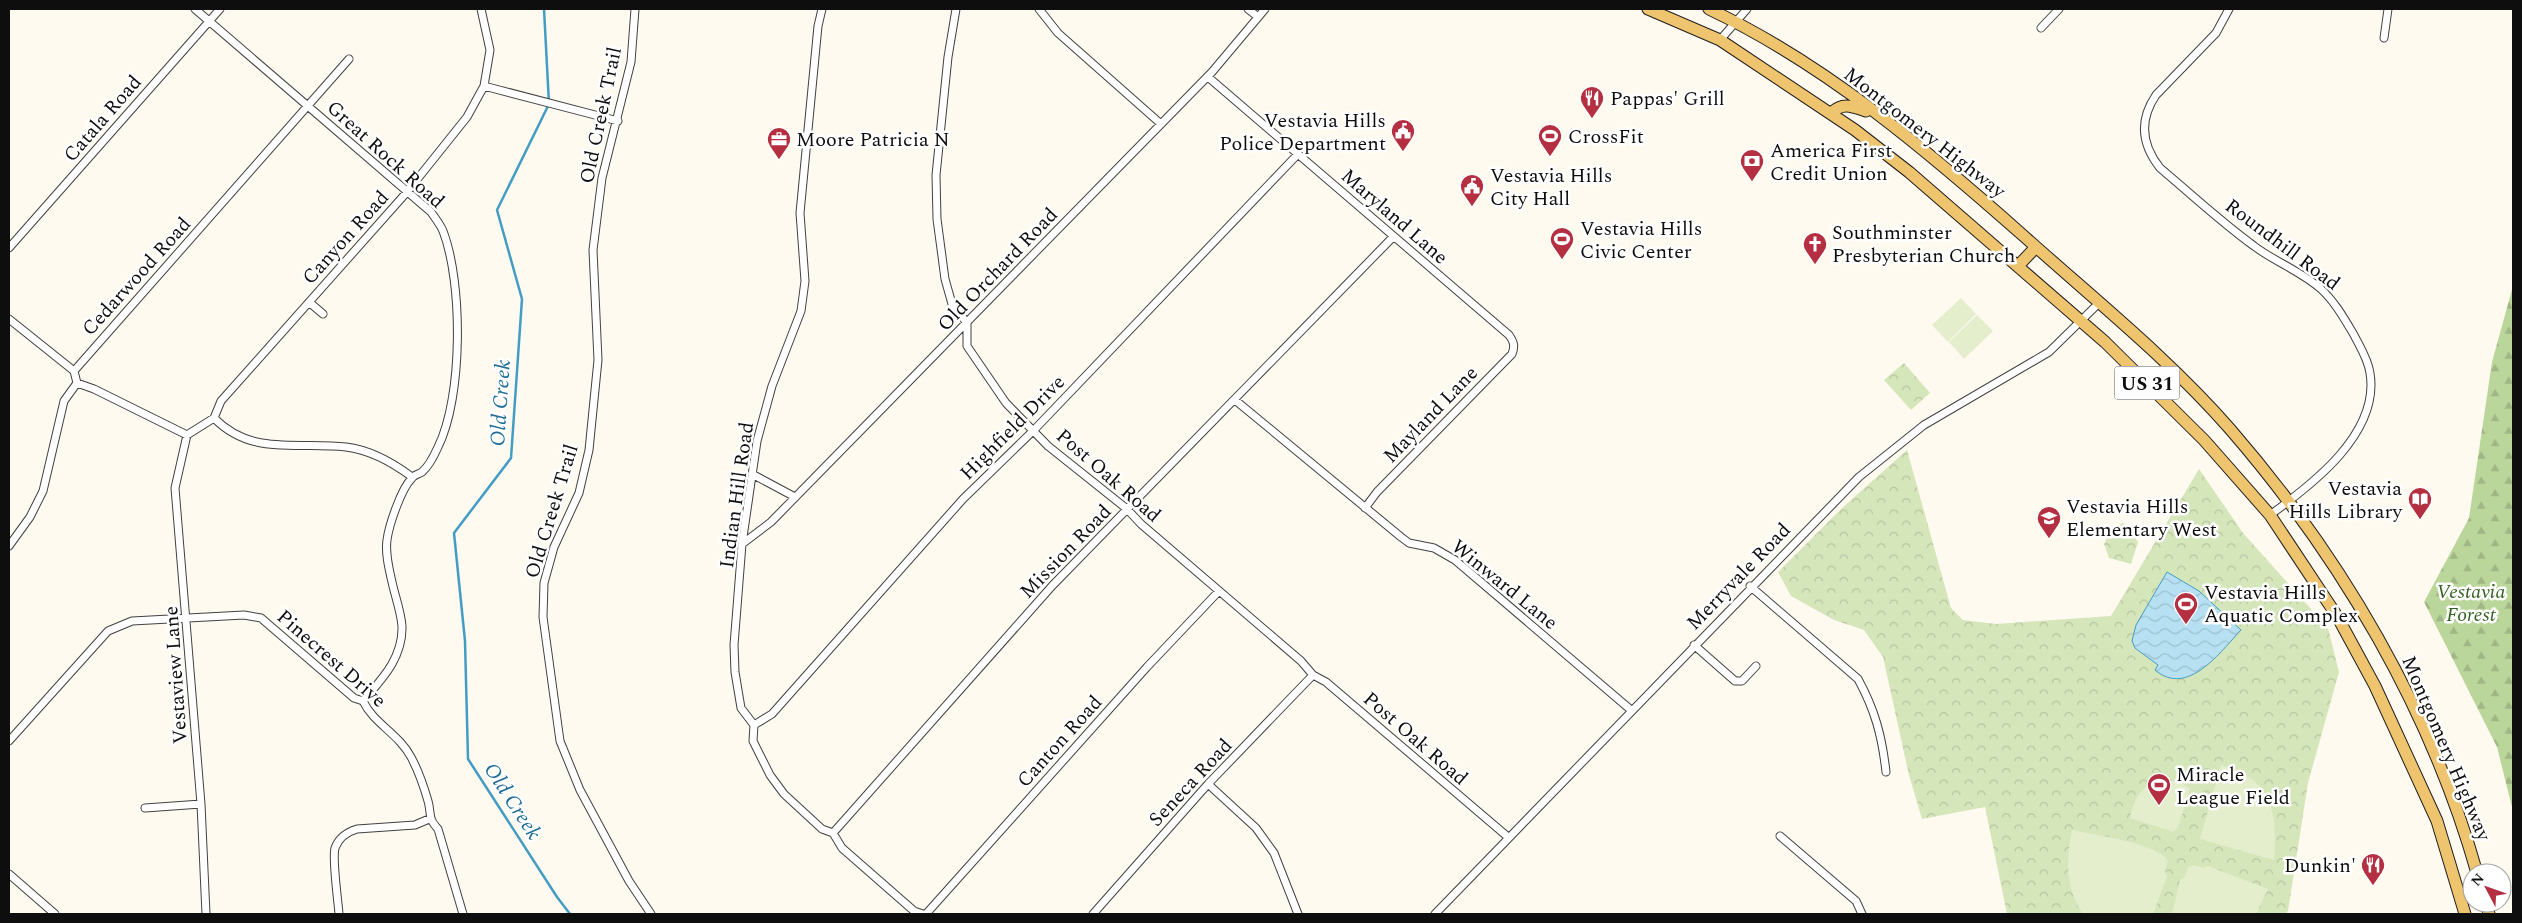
<svg xmlns="http://www.w3.org/2000/svg" width="2522" height="923" font-family="Spectral,serif">
<style>
.forest{fill:url(#forest-firs)}
.park{fill:url(#park-crowns)}
.pitch{fill:#e5eecc}
.water{fill:url(#water-waves);stroke:#439cc4}
.lines{fill:none;stroke-linecap:round;stroke-linejoin:round}
.stream{stroke:#439cc4;stroke-width:2.5}
.minor-casing{stroke:#414141;stroke-width:9}
.primary-casing{stroke:#1f1f1f;stroke-width:13}
.minor{stroke:#fff;stroke-width:7}
.primary{stroke:#efc46e;stroke-width:11}
.labels{text-anchor:middle;stroke-width:5;stroke-linejoin:round;paint-order:stroke}
.shield{fill:#fff;stroke:#565656;stroke-width:1}
.shield-label{font-size:19px;font-weight:bold;fill:#0e0e0e}
.poi-label{font-size:20px;fill:#0e0e0e;stroke:#fff;text-anchor:start}
.street-label{font-size:20px;fill:#0e0e0e;stroke:#fff}
.park-label{font-size:20px;font-style:italic;fill:#356122;stroke:#fff}
.water-label{font-size:21px;font-style:italic;fill:#1f6d97;stroke:#fff}
</style>
<defs>
<pattern id="forest-firs" width="22" height="20" patternUnits="userSpaceOnUse" patternTransform="scale(1.25)"><rect width="22" height="20" fill="#bbd69b"/><path d="M5 1l3.5 6h-7zM16 11l3.5 6h-7z" fill="#a0b684"/></pattern>
<pattern id="park-crowns" width="20" height="18" patternUnits="userSpaceOnUse" patternTransform="scale(1.25)"><rect width="20" height="18" fill="#d5e6bb"/><path d="M2 6a3 3 0 1 1 6 0M12 15a3 3 0 1 1 6 0" fill="none" stroke="#b6c4a0"/></pattern>
<pattern id="water-waves" width="16" height="10" patternUnits="userSpaceOnUse" patternTransform="scale(1.25)"><rect width="16" height="10" fill="#b7e1f2"/><path d="M0 5q4-4 8 0t8 0" fill="none" stroke="#9cc0ce"/></pattern>
</defs>
<rect width="100%" height="100%" fill="#fefaef"/>
<path class="forest" d="M2513,286V811L2497,747L2424,602L2469,518L2492,362Z"/>
<path class="park" d="M1904,363L1930,393L1911,410L1884,380Z
M1907,450L1951,608L1963,620L1996,624L2111,616L2199,469L2243,533L2328,628L2339,672L2308,783L2288,911L2285,914H2007L1985,807L1922,819L1909,775L1883,657L1864,630L1834,620L1791,596L1778,572L1841,509Z
M2122,523L2125,524L2138,542L2131,564L2109,558L2104,544L2110,532Z"/>
<path class="pitch" d="M1961,298L1976,314L1948,342L1932,325Z
M1977,315L1993,331L1964,359L1949,342Z
M2221,765C2231,770 2244,774 2253,780C2277,798 2276,834 2274,860L2200,839Z
M2164,780L2178,782L2190,788L2179,825L2174,832L2130,818C2134,797 2143,783 2164,780Z
M2072,830C2094,835 2158,843 2168,861L2165,871L2167,877L2153,914H2083C2065,888 2066,860 2072,830Z
M2194,865L2203,868L2208,866L2268,889L2256,914H2172L2180,880L2185,877L2188,867Z"/>
<path class="water" d="M2167,572L2199,591L2241,630C2221,651 2188,698 2155,670L2158,665L2135,648L2132,641L2136,625Z"/>
<g class="lines">
<path class="stream" d="M544,9L549,104L497,210L522,299L511,458L454,533L465,641L468,759L557,897L570,914"/>
<g class="minor-casing">
<path id="minor" d="M195,9L431,212C435,218 440,224 443,231C463,283 463,397 438,447C434,456 429,466 422,472C419,474 414,475 412,478C401,489 389,525 387,540C385,553 389,569 392,582C395,596 401,612 402,626C403,658 382,679 363,701
M635,9L631,62L602,178L593,250L598,360L589,450L579,493L554,547L544,583L543,617L560,741L580,790L629,881L651,914
M822,9L818,26L800,213L805,281L801,311L772,386L757,441L742,544L734,645L735,672L741,708L754,725L753,741L770,775L784,794L822,829L833,833L842,848L914,911L923,914
M956,9L948,57L936,175L937,219L945,279L952,304L967,323V346L1006,403L1048,446L1127,509L1141,524L1301,661L1313,675L1326,682L1508,837
M1039,9L1058,33L1161,124
M1248,9L1258,17
M2229,9L2216,33L2156,95C2139,120 2141,144 2160,168C2191,194 2221,222 2254,246C2275,262 2301,271 2321,289C2335,302 2344,318 2354,335C2360,347 2368,359 2370,373C2380,433 2313,484 2270,515
M2041,28L2059,9
M2384,38L2388,9
M1720,40L1747,9
M1208,77L1509,335C1514,342 1515,346 1512,354L1377,492L1365,508
M484,86L618,121
M9,248L220,9
M309,302L323,314
M9,319L74,371
M77,383L94,389L187,435
M1235,400L1401,537L1409,543L1434,548L1455,560L1631,710
M214,418C252,457 299,441 346,447C371,450 392,462 412,477
M187,435L214,418L221,401L407,192L467,117L484,86L490,50L481,9
M187,435L175,488L201,804L206,914
M752,474L795,497
M742,544L771,522L1212,72L1265,9
M9,546L30,517L43,491L64,401L77,383L74,371L349,59
M1750,586L1858,679C1875,710 1882,736 1886,772
M1694,645L1735,681H1742L1756,666
M754,725L772,714L963,499L1034,430L1298,154
M9,741L108,631L132,621L244,615L261,618L354,698L363,701C373,723 399,734 411,757C418,770 424,787 428,801C432,815 427,817 438,829L463,914
M1208,784L1256,828L1274,853L1298,914
M145,808L201,804
M833,833L1052,586L1393,237
M1780,836L1856,901L1862,914
M9,874L55,914
M339,914C338,900 332,859 335,848C339,837 347,832 357,829L415,825L429,819
M926,914L1147,667L1219,591
M1093,914L1208,784L1313,675
M1435,914L1859,477L1924,425L2049,352L2099,303"/>
</g>
<g class="primary-casing">
<path id="primary" d="M1648,9L1720,40L1855,130L1909,172L2105,342L2204,440L2270,515L2337,616L2375,686L2437,821L2465,914
M1709,9C1827,65 1929,152 2026,238C2095,300 2169,359 2230,429C2341,557 2431,710 2477,873
M1831,113C1843,102 1851,106 1866,111
M2018,266L2036,247
M2486,903L2489,914"/>
</g>
<use href="#minor" class="minor"/>
<use href="#primary" class="primary"/>
</g>
<defs>
<g id="restaurant-pin" transform="scale(1.25)"><path d="M0 17L-7.5 6A9.5 9.5 0 1 1 7.5 6Z" fill="#b42f41" stroke="#fff"/><path d="M-5-6h1v4h1v-4h1v4h1v-4h1v5L-1.5 .5V6h-2V.5L-5-1ZM5-6V6H3V1.5H1.5Q1.5-4 5-6Z" fill="#fff"/></g>
<g id="civic-pin" transform="scale(1.25)"><path d="M0 17L-7.5 6A9.5 9.5 0 1 1 7.5 6Z" fill="#b42f41" stroke="#fff"/><path d="M-.6-6.5H3V-4.5H.6V-3L4-1V1h2V6H-6V1h2V-1L-.6-3ZM-1.2 2.5V6h2.4V2.5Z" fill="#fff"/></g>
<g id="stadium-pin" transform="scale(1.25)"><path d="M0 17L-7.5 6A9.5 9.5 0 1 1 7.5 6Z" fill="#b42f41" stroke="#fff"/><path d="M0-5a6.5 5 0 1 0 0 10a6.5 5 0 1 0 0-10ZM-3.5-1.8h7v3.6h-7Z" fill="#fff"/></g>
<g id="office-pin" transform="scale(1.25)"><path d="M0 17L-7.5 6A9.5 9.5 0 1 1 7.5 6Z" fill="#b42f41" stroke="#fff"/><path d="M-6-3h4V-5.5h4V-3h4V5H-6ZM-1-4.5V-3h2v-1.5ZM-6 0V1H6V0Z" fill="#fff"/></g>
<g id="bank-pin" transform="scale(1.25)"><path d="M0 17L-7.5 6A9.5 9.5 0 1 1 7.5 6Z" fill="#b42f41" stroke="#fff"/><path d="M-6-4H6V4H-6ZM0-2.3a2.3 2.3 0 1 0 0 4.6a2.3 2.3 0 1 0 0-4.6Z" fill="#fff"/></g>
<g id="church-pin" transform="scale(1.25)"><path d="M0 17L-7.5 6A9.5 9.5 0 1 1 7.5 6Z" fill="#b42f41" stroke="#fff"/><path d="M-1.2-6h2.4v3.5h3.3v2.4h-3.3V6h-2.4V-.1h-3.3v-2.4h3.3Z" fill="#fff"/></g>
<g id="library-pin" transform="scale(1.25)"><path d="M0 17L-7.5 6A9.5 9.5 0 1 1 7.5 6Z" fill="#b42f41" stroke="#fff"/><path d="M-6-4Q-3-5.5-.7-3.5V5Q-3 3-6 4ZM6-4Q3-5.5 .7-3.5V5Q3 3 6 4Z" fill="#fff"/></g>
<g id="school-pin" transform="scale(1.25)"><path d="M0 17L-7.5 6A9.5 9.5 0 1 1 7.5 6Z" fill="#b42f41" stroke="#fff"/><path d="M0-5L7-2L0 1L-7-2ZM-4 1L0 2.5L4 1V4Q0 6-4 4Z" fill="#fff"/></g>
</defs>
<g fill-rule="evenodd">
<use href="#restaurant-pin" x="1592" y="98"/>
<use href="#civic-pin" x="1403" y="131"/>
<use href="#stadium-pin" x="1550" y="136"/>
<use href="#office-pin" x="779" y="139"/>
<use href="#bank-pin" x="1752" y="161"/>
<use href="#civic-pin" x="1472" y="186"/>
<use href="#stadium-pin" x="1562" y="239"/>
<use href="#church-pin" x="1815" y="244"/>
<use href="#library-pin" x="2420" y="499"/>
<use href="#school-pin" x="2049" y="518"/>
<use href="#stadium-pin" x="2186" y="604"/>
<use href="#stadium-pin" x="2159" y="785"/>
<use href="#restaurant-pin" x="2373" y="865"/>
</g>
<g class="labels">
<rect class="shield" x="2114.5" y="366.5" width="65" height="33" rx="4"/>
<g class="shield-label">
<text x="2147" y="390">US 31</text>
</g>
<g class="poi-label">
<text x="1610" y="105">Pappas' Grill</text>
<text x="1386" y="127" text-anchor="end">Vestavia Hills<tspan x="1386" dy="23">Police Department</tspan></text>
<text x="1568" y="143">CrossFit</text>
<text x="796" y="146">Moore Patricia N</text>
<text x="1770" y="157">America First<tspan x="1770" dy="23">Credit Union</tspan></text>
<text x="1490" y="182">Vestavia Hills<tspan x="1490" dy="23">City Hall</tspan></text>
<text x="1580" y="235">Vestavia Hills<tspan x="1580" dy="23">Civic Center</tspan></text>
<text x="1832" y="239">Southminster<tspan x="1832" dy="23">Presbyterian Church</tspan></text>
<text x="2402" y="495" text-anchor="end">Vestavia<tspan x="2402" dy="23">Hills Library</tspan></text>
<text x="2066" y="513">Vestavia Hills<tspan x="2066" dy="23">Elementary West</tspan></text>
<text x="2204" y="599">Vestavia Hills<tspan x="2204" dy="23">Aquatic Complex</tspan></text>
<text x="2176" y="781">Miracle<tspan x="2176" dy="23">League Field</tspan></text>
<text x="2356" y="872" text-anchor="end">Dunkin'</text>
</g>
<g class="street-label">
<text transform="translate(600 115) rotate(-78)" y="7">Old Creek Trail</text>
<text transform="translate(102 118) rotate(-49)" y="7">Catala Road</text>
<text transform="translate(1925 132) rotate(38)" y="7">Montgomery Highway</text>
<text transform="translate(386 154) rotate(42)" y="7">Great Rock Road</text>
<text transform="translate(1395 216) rotate(41)" y="7">Maryland Lane</text>
<text transform="translate(345 237) rotate(-48)" y="7">Canyon Road</text>
<text transform="translate(2283 244) rotate(37)" y="7">Roundhill Road</text>
<text transform="translate(997 269) rotate(-46)" y="7">Old Orchard Road</text>
<text transform="translate(136 276) rotate(-48)" y="7">Cedarwood Road</text>
<text transform="translate(1430 414) rotate(-46)" y="7">Mayland Lane</text>
<text transform="translate(1012 427) rotate(-45)" y="7">Highfield Drive</text>
<text transform="translate(1109 475) rotate(41)" y="7">Post Oak Road</text>
<text transform="translate(736 495) rotate(-82)" y="7">Indian Hill Road</text>
<text transform="translate(551 511) rotate(-73)" y="7">Old Creek Trail</text>
<text transform="translate(1065 551) rotate(-46)" y="7">Mission Road</text>
<text transform="translate(1738 576) rotate(-46)" y="7">Merryvale Road</text>
<text transform="translate(1505 584) rotate(39)" y="7">Winward Lane</text>
<text transform="translate(332 658) rotate(41)" y="7">Pinecrest Drive</text>
<text transform="translate(175 675) rotate(-94)" y="7">Vestaview Lane</text>
<text transform="translate(1416 738) rotate(41)" y="7">Post Oak Road</text>
<text transform="translate(1059 741) rotate(-48)" y="7">Canton Road</text>
<text transform="translate(2447 748) rotate(67)" y="7">Montgomery Highway</text>
<text transform="translate(1190 782) rotate(-47)" y="7">Seneca Road</text>
</g>
<g class="park-label">
<text x="2471" y="598">Vestavia<tspan x="2471" dy="23">Forest</tspan></text>
</g>
<g class="water-label">
<text transform="translate(500 403) rotate(-86)" y="7">Old Creek</text>
<text transform="translate(513 801) rotate(57)" y="7">Old Creek</text>
</g>
</g>
<rect width="2522" height="923" fill="none" stroke="#0e0e0e" stroke-width="20"/>
<g transform="translate(2487 888) rotate(311)"><circle r="24" fill="#ffffff" stroke="#9f9f9f"/>
<path d="M0-4L9 19L0 12L-9 19Z" fill="#b42f41"/>
<text y="-8" font-size="14" font-weight="bold" text-anchor="middle" fill="#0e0e0e">N</text>
</g>
</svg>
